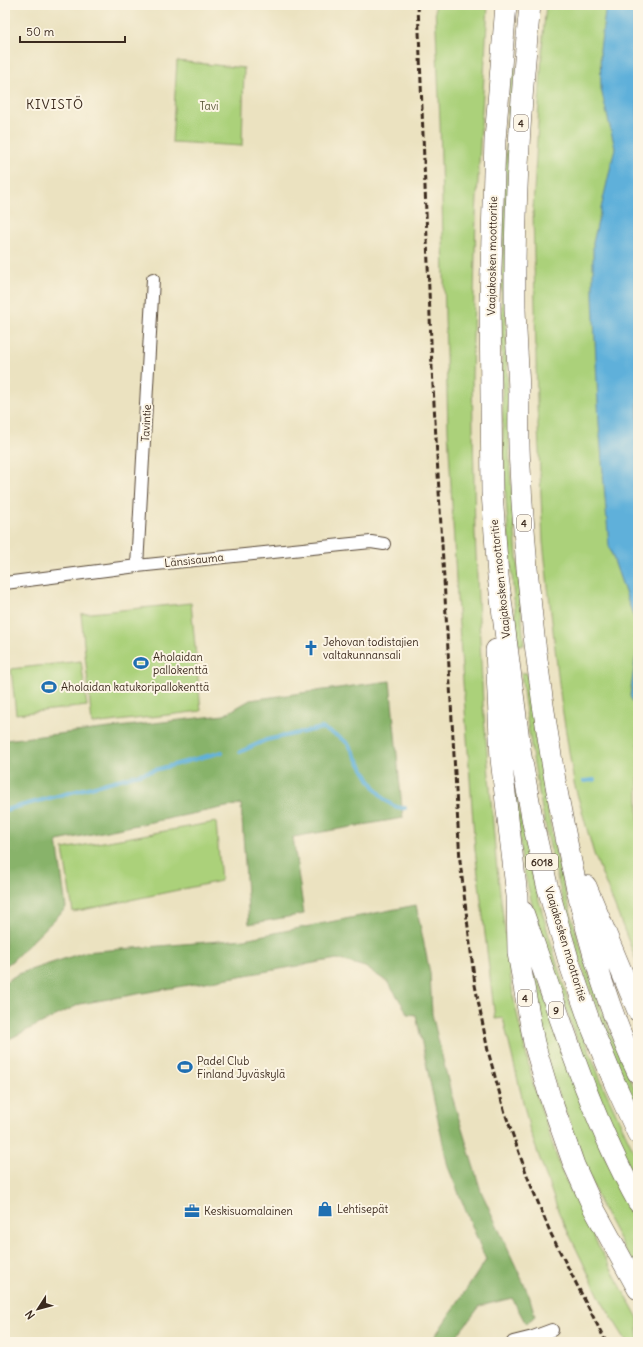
<svg xmlns="http://www.w3.org/2000/svg" width="643" height="1347" font-family="Delius,sans-serif">
<style>
.green{fill:#abd17a;stroke:#737e4c}
.forest{fill:#88b36a;stroke:#626e44}
.water{fill:#5fb0da;stroke:#4d6d7c}
.lines{fill:none;stroke-linecap:round;stroke-linejoin:round}
.stream{stroke:#5fb0da;stroke-width:4}
.street-casing{stroke:#554636;stroke-width:14}
.highway-casing{stroke:#554636;stroke-width:22}
.street{stroke:#fff;stroke-width:12}
.highway{stroke:#fff;stroke-width:21}
.rail{stroke:#3b2a1e;stroke-width:3;stroke-dasharray:6 3;stroke-linecap:butt}
.labels{text-anchor:middle;stroke-width:4;stroke-linejoin:round;paint-order:stroke}
.shield{fill:#fcf5e5;stroke:#75675a;stroke-width:1}
.shield-label{font-size:10px;font-weight:bold;fill:#3b2a1e}
.park-label{font-size:11px;fill:#575435;stroke:#fcf5e5}
.street-label{font-size:11px;fill:#3b2a1e;stroke:#fcf5e5}
.poi-label{font-size:11px;fill:#3b2a1e;stroke:#fcf5e5;text-anchor:start}
.quarter-label{font-size:13px;letter-spacing:1px;fill:#3b2a1e;stroke:#fcf5e5}
</style>
<rect width="100%" height="100%" fill="#fcf5e5"/>
<filter id="ink" filterUnits="userSpaceOnUse"><feTurbulence type="fractalNoise" baseFrequency=".025" numOctaves="2"/><feDisplacementMap in="SourceGraphic" scale="8" xChannelSelector="R" yChannelSelector="G"/><feConvolveMatrix kernelMatrix="1 2 1 2 8 2 1 2 1" color-interpolation-filters="sRGB"/></filter>
<filter id="wash" filterUnits="userSpaceOnUse"><feTurbulence type="fractalNoise" baseFrequency=".012" numOctaves="4" result="noise"/><feDisplacementMap in="SourceGraphic" scale="16" xChannelSelector="R" yChannelSelector="G"/><feGaussianBlur stdDeviation="0.9" result="paint"/><feColorMatrix in="noise" values="0 0 0 0 0 0 0 0 0 0 0 0 0 0 0 0 0 1.4 0 .05"/><feComposite in="paint" operator="in"/></filter>
<g filter="url(#wash)">
<rect width="100%" height="100%" fill="#ebe2c0"/>
<path class="green" d="M435,5H488L476,215L472,377L475,534L483,704L496,860L513,996L533,1084L561,1170L598,1245L638,1318V1342H627L602,1302L559,1213L530,1131L503,1018L495,1019L475,849L457,598L448,430L440,122Z
M546,5H638V965L594,854L574,783L561,701L543,542L537,404L533,209L543,35Z
M177,61L244,68L242,146L172,142Z
M511,66H516L506,324L510,469L524,645H518C513,586 507,526 504,467C499,333 502,200 511,66Z
M191,603L201,711L92,724L81,614Z
M81,661L87,706L16,714L11,669Z
M521,673H527C538,765 553,857 580,945C591,983 605,1020 620,1056C627,1074 638,1090 638,1110C573,972 539,824 521,673Z
M511,758L515,790L534,883L557,964L567,996L604,1088L638,1160V1187L605,1118L538,930L522,861Z
M216,822L221,881L73,912L63,849Z
M528,951L605,1156L638,1218V1274L600,1204L548,1065Z"/>
<path class="forest" d="M390,681L403,818L293,837L304,914L249,924L241,804L57,841L66,908L12,961L5,966V740L224,715L250,700Z
M416,905L430,973L432,1014L451,1093L481,1191L529,1295L535,1316L526,1324L512,1298L480,1306L452,1342H431L486,1260L448,1167L416,1015L408,1014L389,983L365,967L337,959L80,1004L5,1041V982L18,974L85,952L244,939Z"/>
<path class="water" d="M606,5H638V630L609,546L599,424L593,298V243L615,148L601,89L600,49Z
M638,640V714L630,696Z"/>
<g class="lines">
<path class="stream" d="M240,752L266,740L322,728C330,733 342,737 348,744C361,761 380,811 405,808
M584,781L594,780
M5,810L222,752"/>
</g>
</g>
<g filter="url(#ink)">
<g class="lines">
<g class="street-casing">
<path id="street" d="M137,566L153,279
M5,583L137,566L371,542L384,544
M513,1342L533,1337L552,1330"/>
</g>
<g class="highway-casing">
<path id="highway" d="M506,5L495,140L490,301L492,492L498,576L521,756L533,823L547,885L569,962L590,1023L615,1084L638,1134
M530,5C520,106 514,208 515,309C516,336 518,364 519,391C519,416 518,442 520,467C525,571 537,677 555,780C573,879 594,981 638,1073
M496,650L501,759L517,896L518,953L534,1043L550,1097L574,1165L593,1207L638,1289
M586,886L638,1011
M523,912C558,1010 587,1110 638,1202"/>
</g>
<use href="#street" class="street"/>
<use href="#highway" class="highway"/>
<path class="rail" d="M418,5L432,368L460,861L475,985L488,1051L505,1113L528,1178L551,1234L606,1342"/>
</g>
</g>
<defs>
<g id="church-bare" transform="scale(1.2)"><path d="M-1.2-6h2.4v3.5h3.3v2.4h-3.3V6h-2.4V-.1h-3.3v-2.4h3.3Z" fill="#1f6fb2" stroke="#fcf5e5" stroke-width="2.5" paint-order="stroke"/></g>
<g id="stadium-bare" transform="scale(1.2)"><path d="M0-5a6.5 5 0 1 0 0 10a6.5 5 0 1 0 0-10ZM-3.5-1.8h7v3.6h-7Z" fill="#1f6fb2" stroke="#fcf5e5" stroke-width="2.5" paint-order="stroke"/></g>
<g id="shop-bare" transform="scale(1.2)"><path d="M-5-2.5h2.3a2.7 3.5 0 0 1 5.4 0H5L5.5 6h-11ZM-1.5-2.5h3a1.5 2.3 0 0 0-3 0Z" fill="#1f6fb2" stroke="#fcf5e5" stroke-width="2.5" paint-order="stroke"/></g>
<g id="office-bare" transform="scale(1.2)"><path d="M-6-3h4V-5.5h4V-3h4V5H-6ZM-1-4.5V-3h2v-1.5ZM-6 0V1H6V0Z" fill="#1f6fb2" stroke="#fcf5e5" stroke-width="2.5" paint-order="stroke"/></g>
</defs>
<g fill-rule="evenodd">
<use href="#church-bare" x="311" y="648"/>
<use href="#stadium-bare" x="141" y="663"/>
<use href="#stadium-bare" x="49" y="687"/>
<use href="#stadium-bare" x="185" y="1067"/>
<use href="#shop-bare" x="325" y="1209"/>
<use href="#office-bare" x="192" y="1211"/>
</g>
<g class="labels">
<g class="shield">
<rect x="514" y="115" width="14" height="16" rx="3"/>
<rect x="517" y="515" width="14" height="16" rx="3"/>
<rect x="526" y="854" width="32" height="16" rx="3"/>
<rect x="518" y="990" width="14" height="16" rx="3"/>
<rect x="549" y="1002" width="14" height="16" rx="3"/>
</g>
<g class="shield-label">
<text x="521" y="127">4</text>
<text x="524" y="527">4</text>
<text x="542" y="866">6018</text>
<text x="525" y="1002">4</text>
<text x="556" y="1014">9</text>
</g>
<g class="park-label">
<text x="209" y="110">Tavi</text>
</g>
<g class="street-label">
<text transform="translate(492 256) rotate(-89)" y="4">Vaajakosken moottoritie</text>
<text transform="translate(146 423) rotate(-87)" y="4">Tavintie</text>
<text transform="translate(194 560) rotate(-6)" y="4">Länsisauma</text>
<text transform="translate(500 579) rotate(-96)" y="4">Vaajakosken moottoritie</text>
<text transform="translate(566 944) rotate(73)" y="4">Vaajakosken moottoritie</text>
</g>
<g class="poi-label">
<text x="323" y="646">Jehovan todistajien<tspan x="323" dy="13">valtakunnansali</tspan></text>
<text x="153" y="661">Aholaidan<tspan x="153" dy="13">pallokenttä</tspan></text>
<text x="61" y="691">Aholaidan katukoripallokenttä</text>
<text x="197" y="1065">Padel Club<tspan x="197" dy="13">Finland Jyväskylä</tspan></text>
<text x="337" y="1213">Lehtisepät</text>
<text x="204" y="1215">Keskisuomalainen</text>
</g>
<g class="quarter-label">
<text x="55" y="109">KIVISTÖ</text>
</g>
</g>
<rect width="643" height="1347" fill="none" stroke="#fcf5e5" stroke-width="20"/>
<g transform="translate(38 1309) rotate(234)" stroke="#fcf5e5" stroke-width="3" paint-order="stroke">
<path d="M0-3L7 15L0 10L-7 15Z" fill="#3b2a1e"/>
<text y="-6" font-size="11" font-weight="bold" text-anchor="middle" fill="#3b2a1e">N</text>
</g>
<path d="M20 36v6h105v-6" fill="none" stroke="#3b2a1e" stroke-width="2"/>
<text x="26" y="36" font-size="12" fill="#3b2a1e" stroke="#fcf5e5" stroke-width="3" paint-order="stroke">50 m</text>
</svg>
